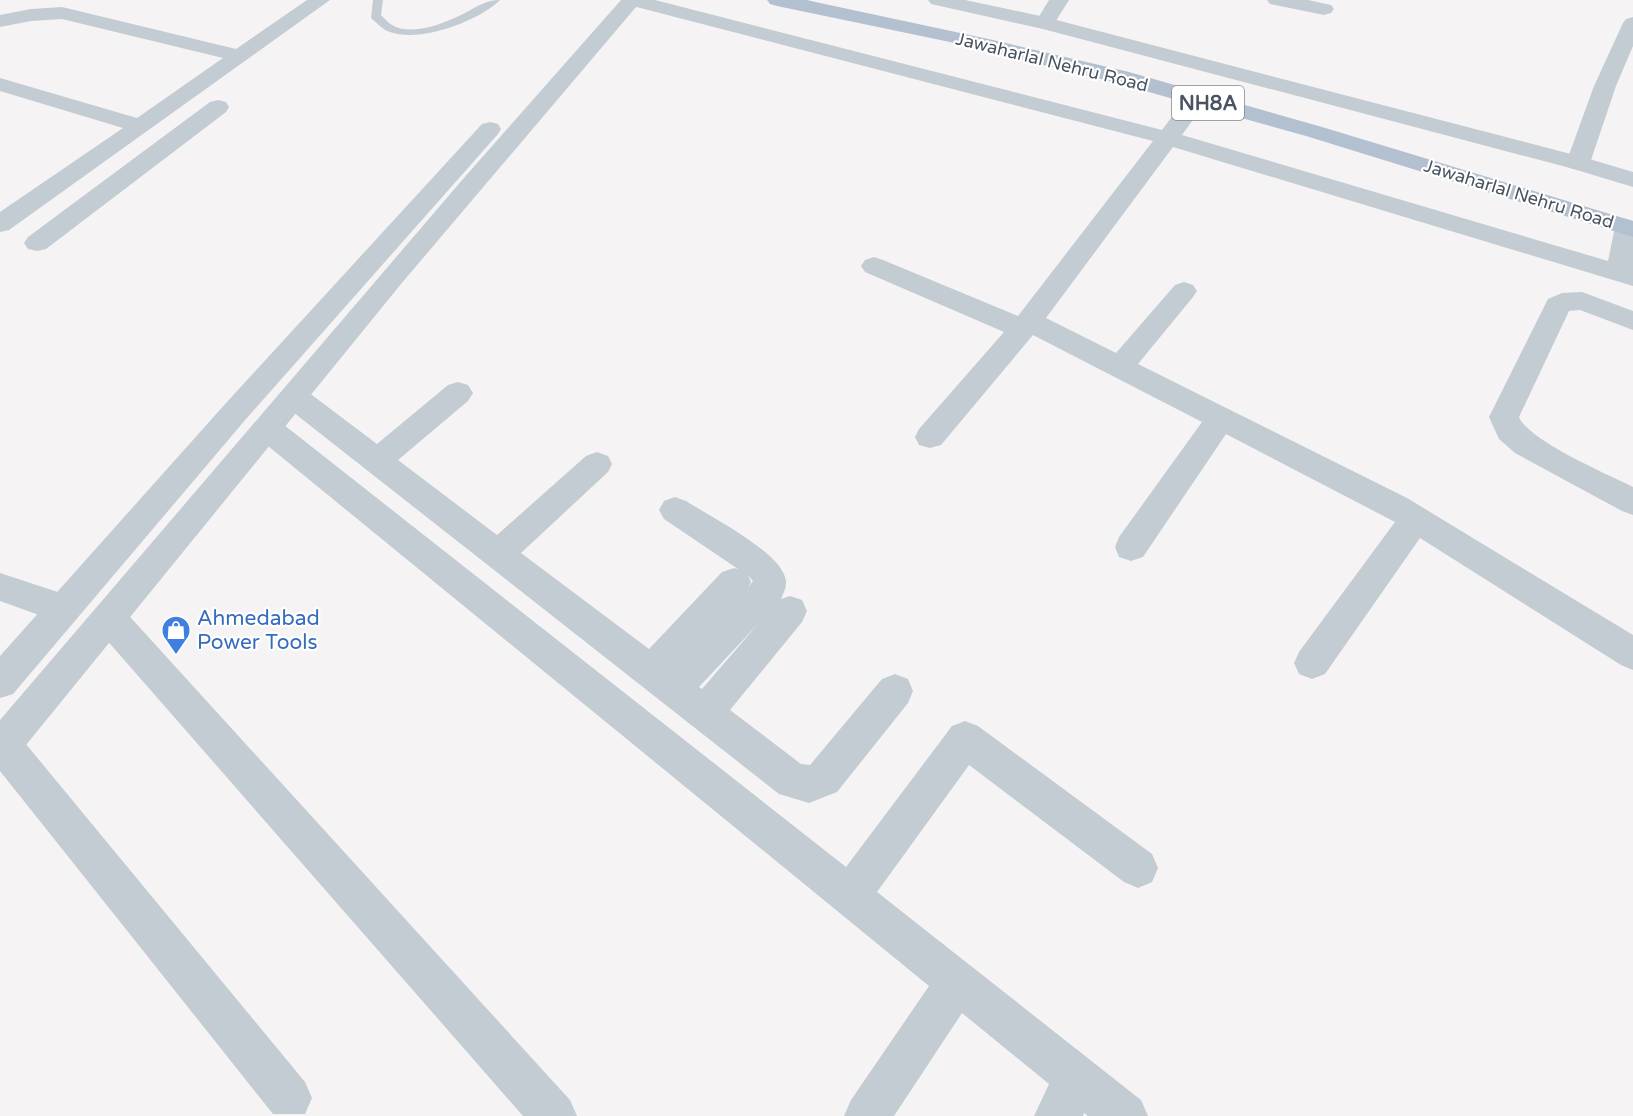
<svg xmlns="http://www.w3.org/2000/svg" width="1633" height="1116" font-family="'Varela Round',sans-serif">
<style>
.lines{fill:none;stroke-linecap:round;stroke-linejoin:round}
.service{fill:#c4ccd3;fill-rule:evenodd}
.minor{fill:#c4ccd3;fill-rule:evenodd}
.tertiary{fill:#c4ccd3;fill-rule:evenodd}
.primary{fill:#b3c0d0;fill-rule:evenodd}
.labels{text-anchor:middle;stroke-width:4.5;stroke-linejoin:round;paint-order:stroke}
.far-street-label{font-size:18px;fill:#4a5460;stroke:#fff}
.shield{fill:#fff;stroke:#808790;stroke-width:1.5}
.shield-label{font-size:20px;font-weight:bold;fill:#4a5460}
.shop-label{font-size:21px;fill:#366cbe;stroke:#fff;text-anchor:start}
</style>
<rect width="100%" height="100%" fill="#f5f3f3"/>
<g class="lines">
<path class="service" d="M373,0H383L381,15C385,19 390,25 396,27C417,35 447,22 465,13C478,6 486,0 500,0C479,21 420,43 390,32C383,30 377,23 371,18Z"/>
<path class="minor" d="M307,0H330L9,230L0,232V212L123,128L0,91V78L137,118L223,58L62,19L31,21L0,27V15L31,9L62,7L236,49Z
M622,0H655L1162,130L1189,94L1197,92L1205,94L1208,99L1182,135L1608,261L1615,227L1618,221L1627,219L1633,221V286L1173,147L1046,318L1116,353L1175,285L1184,282L1193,285L1197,291L1193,297L1138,364L1407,498L1633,635V670L1621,665L1420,538L1325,674L1312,679L1299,674L1294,663L1299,652L1395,522L1226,434L1143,557L1131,561L1119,557L1115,547L1119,537L1202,422L1033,335L941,445L930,448L919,445L915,437L919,429L1004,332L865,272L861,266L865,260L874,257L883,260L1018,316L1153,141L625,4Z
M1049,0H1069L1052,27H1038L1035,23Z
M1267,0H1308L1331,5L1334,9L1331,13L1324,15L1270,4Z
M1633,17V46L1616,86L1590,163L1586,168L1578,170L1570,168L1566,163L1594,86L1623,23L1626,19Z
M218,100L226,102L229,107L226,112L46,249L37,251L28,249L24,243L28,237L210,102Z
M1582,292L1633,311V330L1580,310L1569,311L1519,417C1529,441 1607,474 1633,487V515L1622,511L1515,453L1499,439L1489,417L1548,299L1562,293Z
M458,382L468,385L473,393L468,401L398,460L497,535L586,456L597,452L608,456L612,464L608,472L521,553L649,649L722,572L734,568L738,569L664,519L659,510L664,501L675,497L686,501C711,517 778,551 785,577C788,585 784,592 781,599L790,596L802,600L807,611L802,622L730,710L801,764L810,765L882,679L895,674L908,679L913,691L908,703L837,792L809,803L779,794L284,405L279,397L284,389L294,386L304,389L377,444L448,385ZM748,575L753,581L748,588L751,582ZM758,624L702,689L699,687Z
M268,418L279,421L846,867L952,726L965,721L978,726L1152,854L1158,868L1152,882L1138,888L1124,882L969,765L877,892L1141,1100L1148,1116H1088L1084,1113L1083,1116H1034L1049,1084L962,1013L894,1116H844L851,1100L929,986L257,437L253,429L257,421Z
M0,573L76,598L81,609L76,620L64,624L0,601Z
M110,604L122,608L570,1100L577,1116H523L98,630L93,619L98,608Z
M3,727L16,732L305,1082L312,1098L305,1114H273L0,771V728Z"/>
<path class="tertiary" d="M621,0H642L401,284L13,761L0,766V720L463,179Z
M928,0H965L1045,17L1586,158L1633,172V187L1570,168L1043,29L931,4Z
M490,122L498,124L501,129L498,134L246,419L13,694L0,698V656L226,403L482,124Z"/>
<path class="primary" d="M767,0H807L820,3L993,40L1129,72L1322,127L1633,221V237L1306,136L1113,82L950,42L777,6L770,4Z"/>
</g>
<defs>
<g id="shop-pin" transform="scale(1.5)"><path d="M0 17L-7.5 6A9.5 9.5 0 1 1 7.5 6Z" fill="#3f7fe0" stroke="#fff"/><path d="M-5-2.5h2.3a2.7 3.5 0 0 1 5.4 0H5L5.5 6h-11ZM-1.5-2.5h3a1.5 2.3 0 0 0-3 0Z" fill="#fff"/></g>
</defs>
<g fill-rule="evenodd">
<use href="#shop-pin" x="176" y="630"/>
</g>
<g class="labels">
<g class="far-street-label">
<text transform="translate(1052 62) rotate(14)" y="6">Jawaharlal Nehru Road</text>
<text transform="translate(1519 194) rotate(17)" y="6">Jawaharlal Nehru Road</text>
</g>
<rect class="shield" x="1172" y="86" width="72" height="34" rx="4.5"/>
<g class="shield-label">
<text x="1208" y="110">NH8A</text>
</g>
<g class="shop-label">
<text x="197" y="625">Ahmedabad<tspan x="197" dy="24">Power Tools</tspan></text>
</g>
</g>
</svg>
